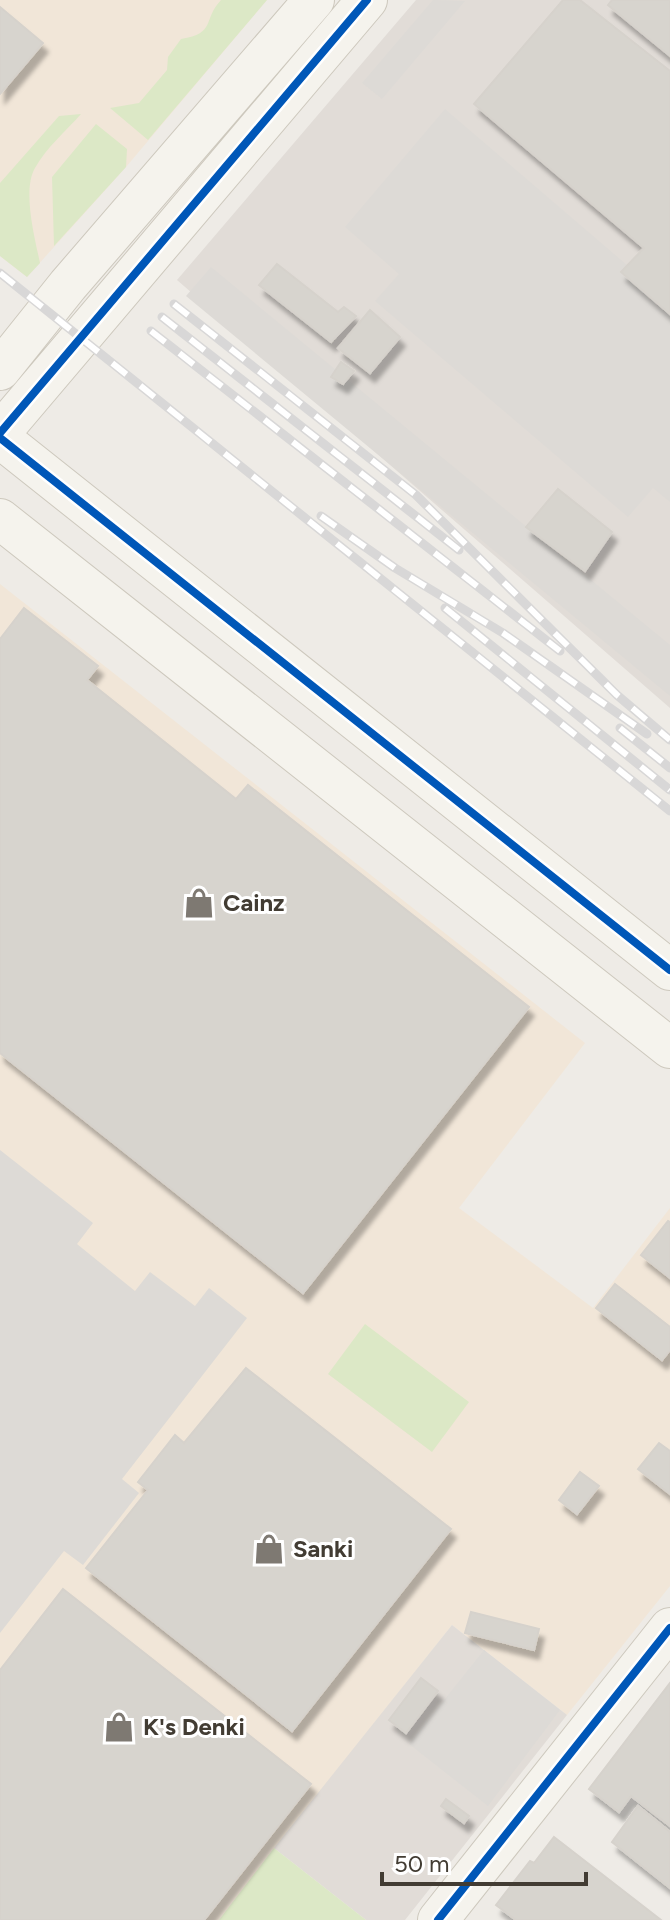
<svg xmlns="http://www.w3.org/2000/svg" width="670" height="1920" font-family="Figtree,sans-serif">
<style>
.commercial{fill:#f1e6d8}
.industrial{fill:#e1dcd7}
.green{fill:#dce8c6}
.parking{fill:#dddad6}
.building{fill:#d7d4ce;stroke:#d6d2cc;stroke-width:2;filter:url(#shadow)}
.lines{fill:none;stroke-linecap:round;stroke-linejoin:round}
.secondary-casing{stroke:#cdc8bd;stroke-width:42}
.secondary{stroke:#f5f3ed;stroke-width:40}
.rail-casing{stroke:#d8d7d7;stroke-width:9}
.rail{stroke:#fff;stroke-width:6;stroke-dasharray:18;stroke-linecap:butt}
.cycleway-casing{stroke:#fff;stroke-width:13}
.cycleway{stroke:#0057b8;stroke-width:8}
.labels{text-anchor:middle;stroke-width:6;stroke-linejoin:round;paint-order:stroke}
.poi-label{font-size:24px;font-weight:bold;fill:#423c33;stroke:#fff;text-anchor:start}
</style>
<defs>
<filter id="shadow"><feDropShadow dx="5" dy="9" stdDeviation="2" flood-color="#0004"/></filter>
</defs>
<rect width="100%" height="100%" fill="#eeebe6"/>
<path class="commercial" d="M0,0H267L126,167L27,277L0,256Z
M0,584L585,1043L459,1208L593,1308L670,1208V1586L567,1715L452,1625L219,1920H0Z"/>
<path class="industrial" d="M416,0H670V708L177,280Z
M452,1625L567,1715L405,1920H366L274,1848Z"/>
<path class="green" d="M221,0H267L148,140L110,108L139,103L167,70L168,57L181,39C217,33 202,20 221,0Z
M81,114C66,131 46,148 35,168C22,190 35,239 40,263L27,277L0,256V183L59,116Z
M96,124L127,149L126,167L54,246L52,177Z
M365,1324L469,1402L432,1452L328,1374Z
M274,1848L366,1920H219Z"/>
<path class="parking" d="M433,0L465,1L382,99L362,83Z
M445,109L670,302V502L653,488L628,517L375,301L399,274L345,227Z
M211,267L670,645V696L186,296Z
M0,1150L93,1223L77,1244L135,1291L150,1272L195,1306L209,1288L247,1318L122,1479L139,1493L83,1565L64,1551L0,1633Z
M484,1650L560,1710L488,1806L409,1744Z"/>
<path class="building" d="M563,0H580L670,71V314L621,272L644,248L474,104Z
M612,0H670V56L608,5Z
M0,7L43,43L0,94Z
M277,264L338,312L344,307L356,316L331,342L259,285Z
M370,310L400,337L370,373L338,348Z
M341,362L354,371L343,384L331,377Z
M558,489L612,532L585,571L526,527Z
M24,608L98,666L87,680L236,799L248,785L529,1007L303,1293L0,1053V639Z
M668,1221L670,1222V1278L641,1255Z
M615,1284L670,1327V1350L662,1360L596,1308Z
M246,1368L451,1529L292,1731L86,1568L148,1490L138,1482L175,1435L184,1443Z
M659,1443L670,1451V1494L638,1469Z
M580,1472L599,1486L577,1514L559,1500Z
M63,1589L311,1784L204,1920H0V1670Z
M471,1612L539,1629L534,1650L465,1633Z
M421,1678L438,1691L406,1733L389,1720Z
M670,1683V1826L631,1796L619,1812L589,1789Z
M446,1799L469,1816L464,1823L441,1806Z
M638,1806L670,1832V1888L612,1842Z
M554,1837L661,1920H516L496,1905L530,1861L534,1863Z"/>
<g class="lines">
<g class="secondary-casing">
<path id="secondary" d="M0,370L68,285L314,0
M0,433L367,0
M0,438L670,970
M0,519L670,1048
M438,1920L670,1628"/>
</g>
<use href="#secondary" class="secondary"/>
<g class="rail-casing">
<path id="rail" d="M0,273L670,811
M174,304L416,495L617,695L670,740
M162,317L459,550
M151,331L560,651
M321,516L395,568L503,633L647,734
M445,608L670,790
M620,728L670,768"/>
</g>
<use href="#rail" class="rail"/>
<g class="cycleway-casing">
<path id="cycleway" d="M0,433L367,0
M0,438L670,970
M438,1920L670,1628"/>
</g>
<use href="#cycleway" class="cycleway"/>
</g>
<defs>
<g id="shop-bare" transform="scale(2.4)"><path d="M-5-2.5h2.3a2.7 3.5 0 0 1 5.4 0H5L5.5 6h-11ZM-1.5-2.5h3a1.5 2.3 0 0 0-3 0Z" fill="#7e7972" stroke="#fff" stroke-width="2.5" paint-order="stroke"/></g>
</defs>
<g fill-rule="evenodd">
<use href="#shop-bare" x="199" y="903"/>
<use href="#shop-bare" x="269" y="1549"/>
<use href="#shop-bare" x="119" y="1727"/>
</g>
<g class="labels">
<g class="poi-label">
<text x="223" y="911">Cainz</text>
<text x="293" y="1557">Sanki</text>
<text x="143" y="1735">K's Denki</text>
</g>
</g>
<path d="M382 1872v12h204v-12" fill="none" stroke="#423c33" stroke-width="4"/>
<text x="394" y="1872" font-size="24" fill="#423c33" stroke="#ffffff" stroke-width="6" paint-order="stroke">50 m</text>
</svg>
